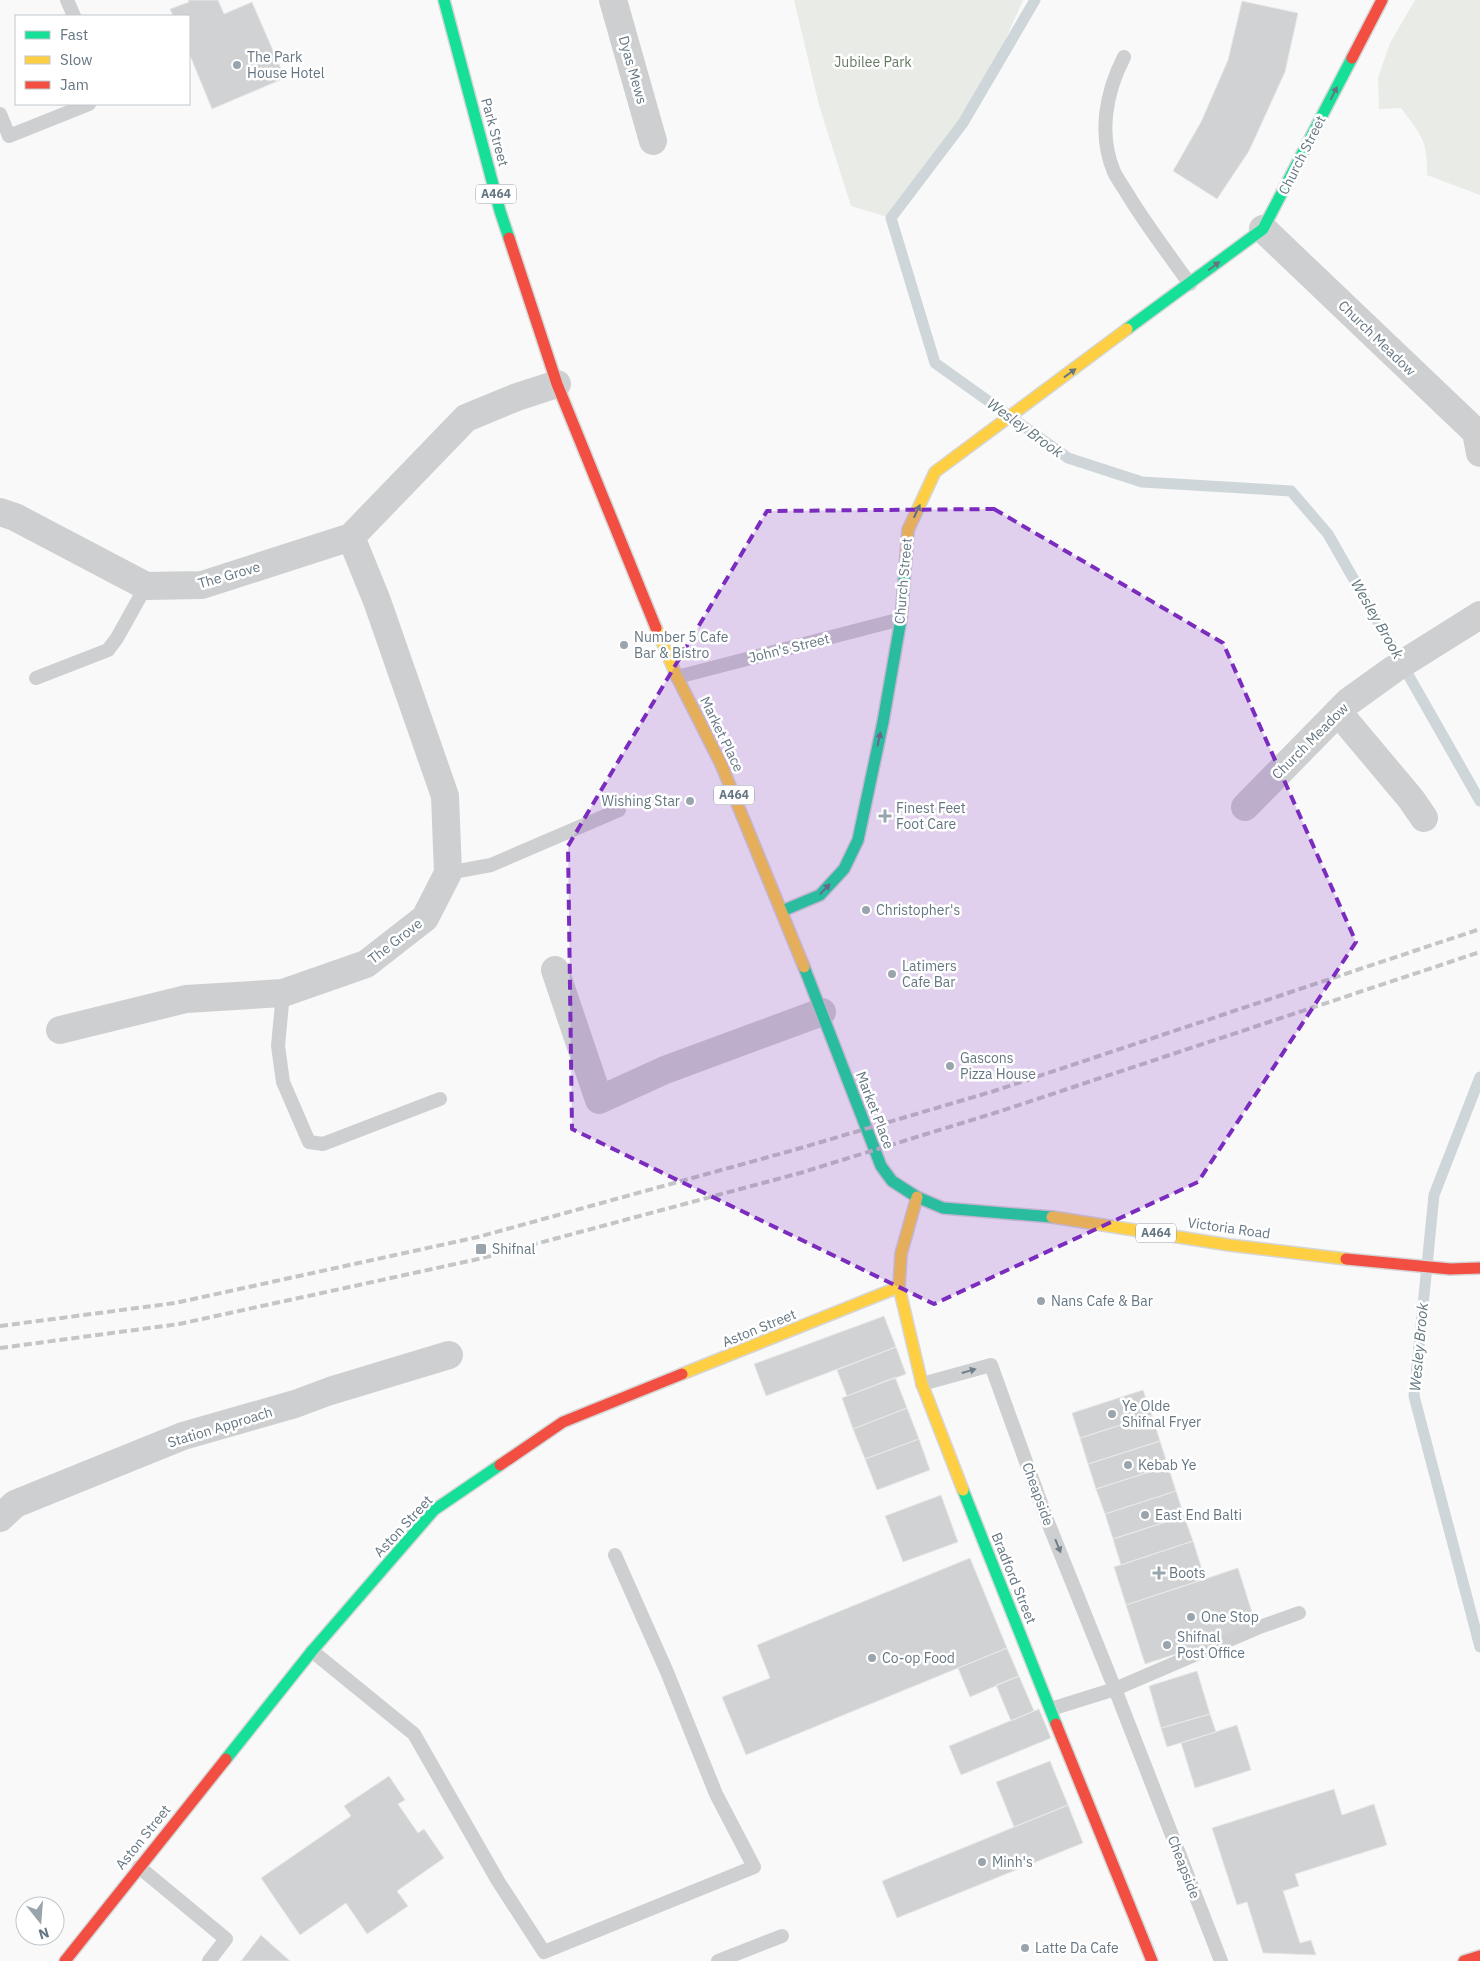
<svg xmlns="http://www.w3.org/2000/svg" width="1480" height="1961" font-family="'IBM Plex Sans',sans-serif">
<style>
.green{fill:#e8ebe6}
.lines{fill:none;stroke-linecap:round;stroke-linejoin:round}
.stream{stroke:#ced6d9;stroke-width:11}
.building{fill:#d0d2d3;stroke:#e8e8e8}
.fast-casing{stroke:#d5d6d7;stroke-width:14}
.slow-casing{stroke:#d5d6d7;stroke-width:14}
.jam-casing{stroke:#d5d6d7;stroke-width:14}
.lane{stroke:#cecfd0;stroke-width:14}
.street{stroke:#cecfd0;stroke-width:28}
.fast{stroke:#16e098;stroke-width:11}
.slow{stroke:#ffcf43;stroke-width:11}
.jam{stroke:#f24e42;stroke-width:11}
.rail{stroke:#c3c5c6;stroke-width:4;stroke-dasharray:8 4;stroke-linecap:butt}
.oneway{fill:#657683}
.oneway2{fill:#707f8b}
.marked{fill:#7b2cbf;fill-opacity:0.2;stroke:#7b2cbf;stroke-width:4;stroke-dasharray:10 6;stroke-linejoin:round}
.poi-dot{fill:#99a4ac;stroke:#fff;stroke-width:2}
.labels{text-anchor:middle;stroke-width:5;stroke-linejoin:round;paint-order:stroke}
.shield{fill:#fff;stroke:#939fa8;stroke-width:1}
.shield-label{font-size:12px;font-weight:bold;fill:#657683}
.poi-label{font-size:14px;fill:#657683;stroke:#fff;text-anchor:start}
.park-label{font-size:14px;fill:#687a64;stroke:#fff}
.street-label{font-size:14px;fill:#657683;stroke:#fff}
.water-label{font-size:15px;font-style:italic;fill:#60757c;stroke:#fff}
</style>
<rect width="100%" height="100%" fill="#f9f9f9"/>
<path class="green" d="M794,0H1023L986,84L891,218L851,206L819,105Z
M1415,0H1480V195L1427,175C1428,140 1421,135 1401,108L1379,109L1378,78L1390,43Z"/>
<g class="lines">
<path class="stream" d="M1035,0L963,123L891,218L935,363L1068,458L1142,482L1291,491L1328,534L1480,801
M1480,1077L1434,1195L1414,1396L1480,1647"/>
</g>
<path class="building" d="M188,0H218L224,14L252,2L285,78L212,109L189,53V16H173L170,9L189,2Z
M1242,1L1298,13L1285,72L1249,151L1217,199L1173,171L1201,122L1228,60Z
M884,1316L896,1347L766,1396L754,1364Z
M896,1347L906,1374L847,1396L837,1370Z
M895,1377L907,1408L853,1429L842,1398Z
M1143,1390L1152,1415L1080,1438L1072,1413Z
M907,1408L919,1439L865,1459L853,1429Z
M1152,1415L1160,1441L1088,1464L1080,1438Z
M919,1439L930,1470L877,1490L865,1459Z
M1160,1441L1168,1466L1096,1489L1088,1464Z
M1168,1466L1176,1491L1105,1514L1096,1489Z
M1176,1491L1184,1516L1113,1539L1105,1514Z
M941,1495L958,1542L903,1562L885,1516Z
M1184,1516L1193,1541L1121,1565L1113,1539Z
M1193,1541L1205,1579L1126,1605L1114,1567Z
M970,1558L1007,1648L746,1755L722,1697L770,1678L757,1645Z
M1238,1568L1257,1628L1145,1664L1126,1605Z
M1007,1648L1019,1676L970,1697L958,1668Z
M1197,1671L1210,1714L1161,1728L1149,1686Z
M1019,1676L1034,1711L1011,1721L996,1685Z
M1039,1709L1051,1738L961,1775L949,1746Z
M1210,1714L1216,1732L1167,1747L1161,1728Z
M1237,1725L1251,1770L1195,1788L1181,1743Z
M1050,1761L1068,1805L1014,1827L996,1782Z
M389,1776L405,1800L398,1804L418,1833L424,1829L444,1858L397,1891L408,1906L367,1934L346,1903L300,1935L261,1878L351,1816L344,1806Z
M1334,1789L1342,1815L1374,1804L1387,1845L1295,1874L1299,1886L1283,1891L1300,1943L1311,1940L1316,1955L1263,1953L1247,1902L1237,1905L1212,1828Z
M1068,1805L1083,1843L897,1918L882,1881Z
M261,1935L290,1961H241Z"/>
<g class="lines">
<g class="fast-casing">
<path id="fast" d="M444,0L500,211L509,238
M1127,329L1263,229L1352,58
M782,911L820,895L844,869L858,840L883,722L901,619L906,557
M804,967L881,1166L892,1181L917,1197L943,1208L1052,1217
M963,1490L1056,1724
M226,1759L312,1651L434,1510L500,1465"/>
</g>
<g class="slow-casing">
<path id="slow" d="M906,557L908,530L935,472L1127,329
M656,628L677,677L721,764L804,967
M917,1197L901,1254L899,1287L922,1384L963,1490
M1052,1217L1229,1245L1346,1259
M682,1374L899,1287"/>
</g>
<g class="jam-casing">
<path id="jam" d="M1352,58L1382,0
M509,238L557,384L656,628
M1346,1259L1450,1269L1480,1268
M500,1465L563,1422L682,1374
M1056,1724L1152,1961
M65,1961L226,1759
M1464,1961L1480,1956"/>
</g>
<path class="lane" d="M67,0L74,16
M1124,57C1106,92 1098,134 1114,172C1118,180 1124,188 1128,195C1147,226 1169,255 1190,284
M0,114L9,136L89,104
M677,677L901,619
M36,678L108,650L117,638L146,586
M448,873L491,865L619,810
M283,993L278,1046L283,1082L309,1142L323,1144L440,1099
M922,1384L991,1365L1047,1520L1115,1689L1257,1628L1299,1613
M312,1651L414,1734L498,1881L544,1952L754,1867L716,1794L667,1672L615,1555
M1051,1709L1115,1689L1221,1961
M139,1867L226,1939L209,1961
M718,1961L782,1936"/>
<path class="street" d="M613,0L653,141
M1263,229L1476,432L1480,453
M0,512L15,517L146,586L202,585L351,537L466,418L517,397L557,384
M1338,712L1411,799L1424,818
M1245,807L1348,702L1394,669L1480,615
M555,970L599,1100L665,1070L822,1012
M60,1030L186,999L283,993L366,964L425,918L448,873L445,796L377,601L351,537
M0,1518L15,1504L183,1436L295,1404L330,1391L449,1355"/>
<use href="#fast" class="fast"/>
<use href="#slow" class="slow"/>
<use href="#jam" class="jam"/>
<path class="rail" d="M0,1326L175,1303L478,1237L794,1150L994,1091L1480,929
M0,1348L179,1324L483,1258L800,1173L1001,1111L1480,952"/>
</g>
<defs><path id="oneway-solid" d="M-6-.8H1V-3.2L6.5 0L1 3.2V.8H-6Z" transform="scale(1.25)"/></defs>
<g class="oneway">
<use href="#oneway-solid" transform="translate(1334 93) rotate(-63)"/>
<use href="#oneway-solid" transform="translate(1214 266) rotate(-37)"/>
<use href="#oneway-solid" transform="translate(1070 373) rotate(-36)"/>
<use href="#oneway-solid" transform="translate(917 511) rotate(-65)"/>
<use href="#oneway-solid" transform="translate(879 739) rotate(-78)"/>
<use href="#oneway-solid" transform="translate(825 889) rotate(-46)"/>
</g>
<g class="oneway2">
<use href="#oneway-solid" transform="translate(969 1371) rotate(-16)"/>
<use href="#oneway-solid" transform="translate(1058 1546) rotate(68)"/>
</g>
<path class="marked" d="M994,509L1223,643L1356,942L1198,1182L934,1304L572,1129L568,846L767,511Z"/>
<g class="poi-dot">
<circle cx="237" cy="65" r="5"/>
<circle cx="624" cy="645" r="5"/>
<circle cx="690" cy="801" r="5"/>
<path d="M882.5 808.5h5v5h5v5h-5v5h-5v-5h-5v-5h5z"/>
<circle cx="866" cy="910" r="5"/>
<circle cx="892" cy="974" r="5"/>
<circle cx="950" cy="1066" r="5"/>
<rect x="475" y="1243" width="12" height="12" rx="2.5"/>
<circle cx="1041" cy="1301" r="5"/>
<circle cx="1112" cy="1414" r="5"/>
<circle cx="1128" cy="1465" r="5"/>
<circle cx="1145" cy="1515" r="5"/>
<path d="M1156.5 1565.5h5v5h5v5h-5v5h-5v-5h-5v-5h5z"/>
<circle cx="1191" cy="1617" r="5"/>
<circle cx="1167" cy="1645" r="5"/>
<circle cx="872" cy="1658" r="5"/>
<circle cx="982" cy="1862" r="5"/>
<circle cx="1025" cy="1948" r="5"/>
</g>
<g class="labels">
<g class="shield">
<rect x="476" y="184.5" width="40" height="19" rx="4"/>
<rect x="714" y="785.5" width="40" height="19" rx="4"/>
<rect x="1136" y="1223.5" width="40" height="19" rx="4"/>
</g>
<g class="shield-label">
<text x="496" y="198">A464</text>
<text x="734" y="799">A464</text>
<text x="1156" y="1237">A464</text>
</g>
<g class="poi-label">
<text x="247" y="62">The Park<tspan x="247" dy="16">House Hotel</tspan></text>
<text x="634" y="642">Number 5 Cafe<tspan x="634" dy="16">Bar &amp; Bistro</tspan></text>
<text x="680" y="806" text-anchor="end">Wishing Star</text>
<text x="896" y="813">Finest Feet<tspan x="896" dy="16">Foot Care</tspan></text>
<text x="876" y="915">Christopher's</text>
<text x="902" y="971">Latimers<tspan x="902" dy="16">Cafe Bar</tspan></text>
<text x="960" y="1063">Gascons<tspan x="960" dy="16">Pizza House</tspan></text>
<text x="492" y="1254">Shifnal</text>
<text x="1051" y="1306">Nans Cafe &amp; Bar</text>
<text x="1122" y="1411">Ye Olde<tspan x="1122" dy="16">Shifnal Fryer</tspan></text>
<text x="1138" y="1470">Kebab Ye</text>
<text x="1155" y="1520">East End Balti</text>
<text x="1169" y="1578">Boots</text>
<text x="1201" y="1622">One Stop</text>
<text x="1177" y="1642">Shifnal<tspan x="1177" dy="16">Post Office</tspan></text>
<text x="882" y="1663">Co-op Food</text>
<text x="992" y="1867">Minh's</text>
<text x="1035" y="1953">Latte Da Cafe</text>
</g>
<g class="park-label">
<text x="873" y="67">Jubilee Park</text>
</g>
<g class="street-label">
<text transform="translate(633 70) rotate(74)" y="5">Dyas Mews</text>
<text transform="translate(495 132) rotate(75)" y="5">Park Street</text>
<text transform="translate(1302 155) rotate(-63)" y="5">Church Street</text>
<text transform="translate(1377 338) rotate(44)" y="5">Church Meadow</text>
<text transform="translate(229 575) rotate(-16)" y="5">The Grove</text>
<text transform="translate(903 581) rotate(-85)" y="5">Church Street</text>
<text transform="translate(789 648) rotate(-14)" y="5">John's Street</text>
<text transform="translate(722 734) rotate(64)" y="5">Market Place</text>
<text transform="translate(1310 741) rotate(-45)" y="5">Church Meadow</text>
<text transform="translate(395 941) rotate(-38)" y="5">The Grove</text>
<text transform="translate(875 1110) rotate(69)" y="5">Market Place</text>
<text transform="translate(1229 1228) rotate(8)" y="5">Victoria Road</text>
<text transform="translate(759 1328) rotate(-22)" y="5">Aston Street</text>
<text transform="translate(220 1427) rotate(-17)" y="5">Station Approach</text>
<text transform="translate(1038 1494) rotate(70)" y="5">Cheapside</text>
<text transform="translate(403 1526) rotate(-47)" y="5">Aston Street</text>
<text transform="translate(1014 1578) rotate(68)" y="5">Bradford Street</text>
<text transform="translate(143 1837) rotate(-51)" y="5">Aston Street</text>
<text transform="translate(1184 1867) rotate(69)" y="5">Cheapside</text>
</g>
<g class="water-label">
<text transform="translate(1025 428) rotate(36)" y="5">Wesley Brook</text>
<text transform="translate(1377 619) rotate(60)" y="5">Wesley Brook</text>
<text transform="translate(1419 1347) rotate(-85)" y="5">Wesley Brook</text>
</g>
</g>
<rect x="15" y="15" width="175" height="90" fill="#ffffff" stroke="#c1c8cd"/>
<rect x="25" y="31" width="25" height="8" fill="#16e098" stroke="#c1c8cd"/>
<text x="60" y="40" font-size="15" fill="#657683">Fast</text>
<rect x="25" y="56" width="25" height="8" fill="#ffcf43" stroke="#c1c8cd"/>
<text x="60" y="65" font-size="15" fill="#657683">Slow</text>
<rect x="25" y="81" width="25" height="8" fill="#f24e42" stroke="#c1c8cd"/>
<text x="60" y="90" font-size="15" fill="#657683">Jam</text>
<g transform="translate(40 1921) rotate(163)"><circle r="24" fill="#ffffff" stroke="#c1c8cd"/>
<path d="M0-4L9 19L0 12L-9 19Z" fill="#99a4ac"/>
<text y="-8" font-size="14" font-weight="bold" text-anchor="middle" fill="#657683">N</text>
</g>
</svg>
